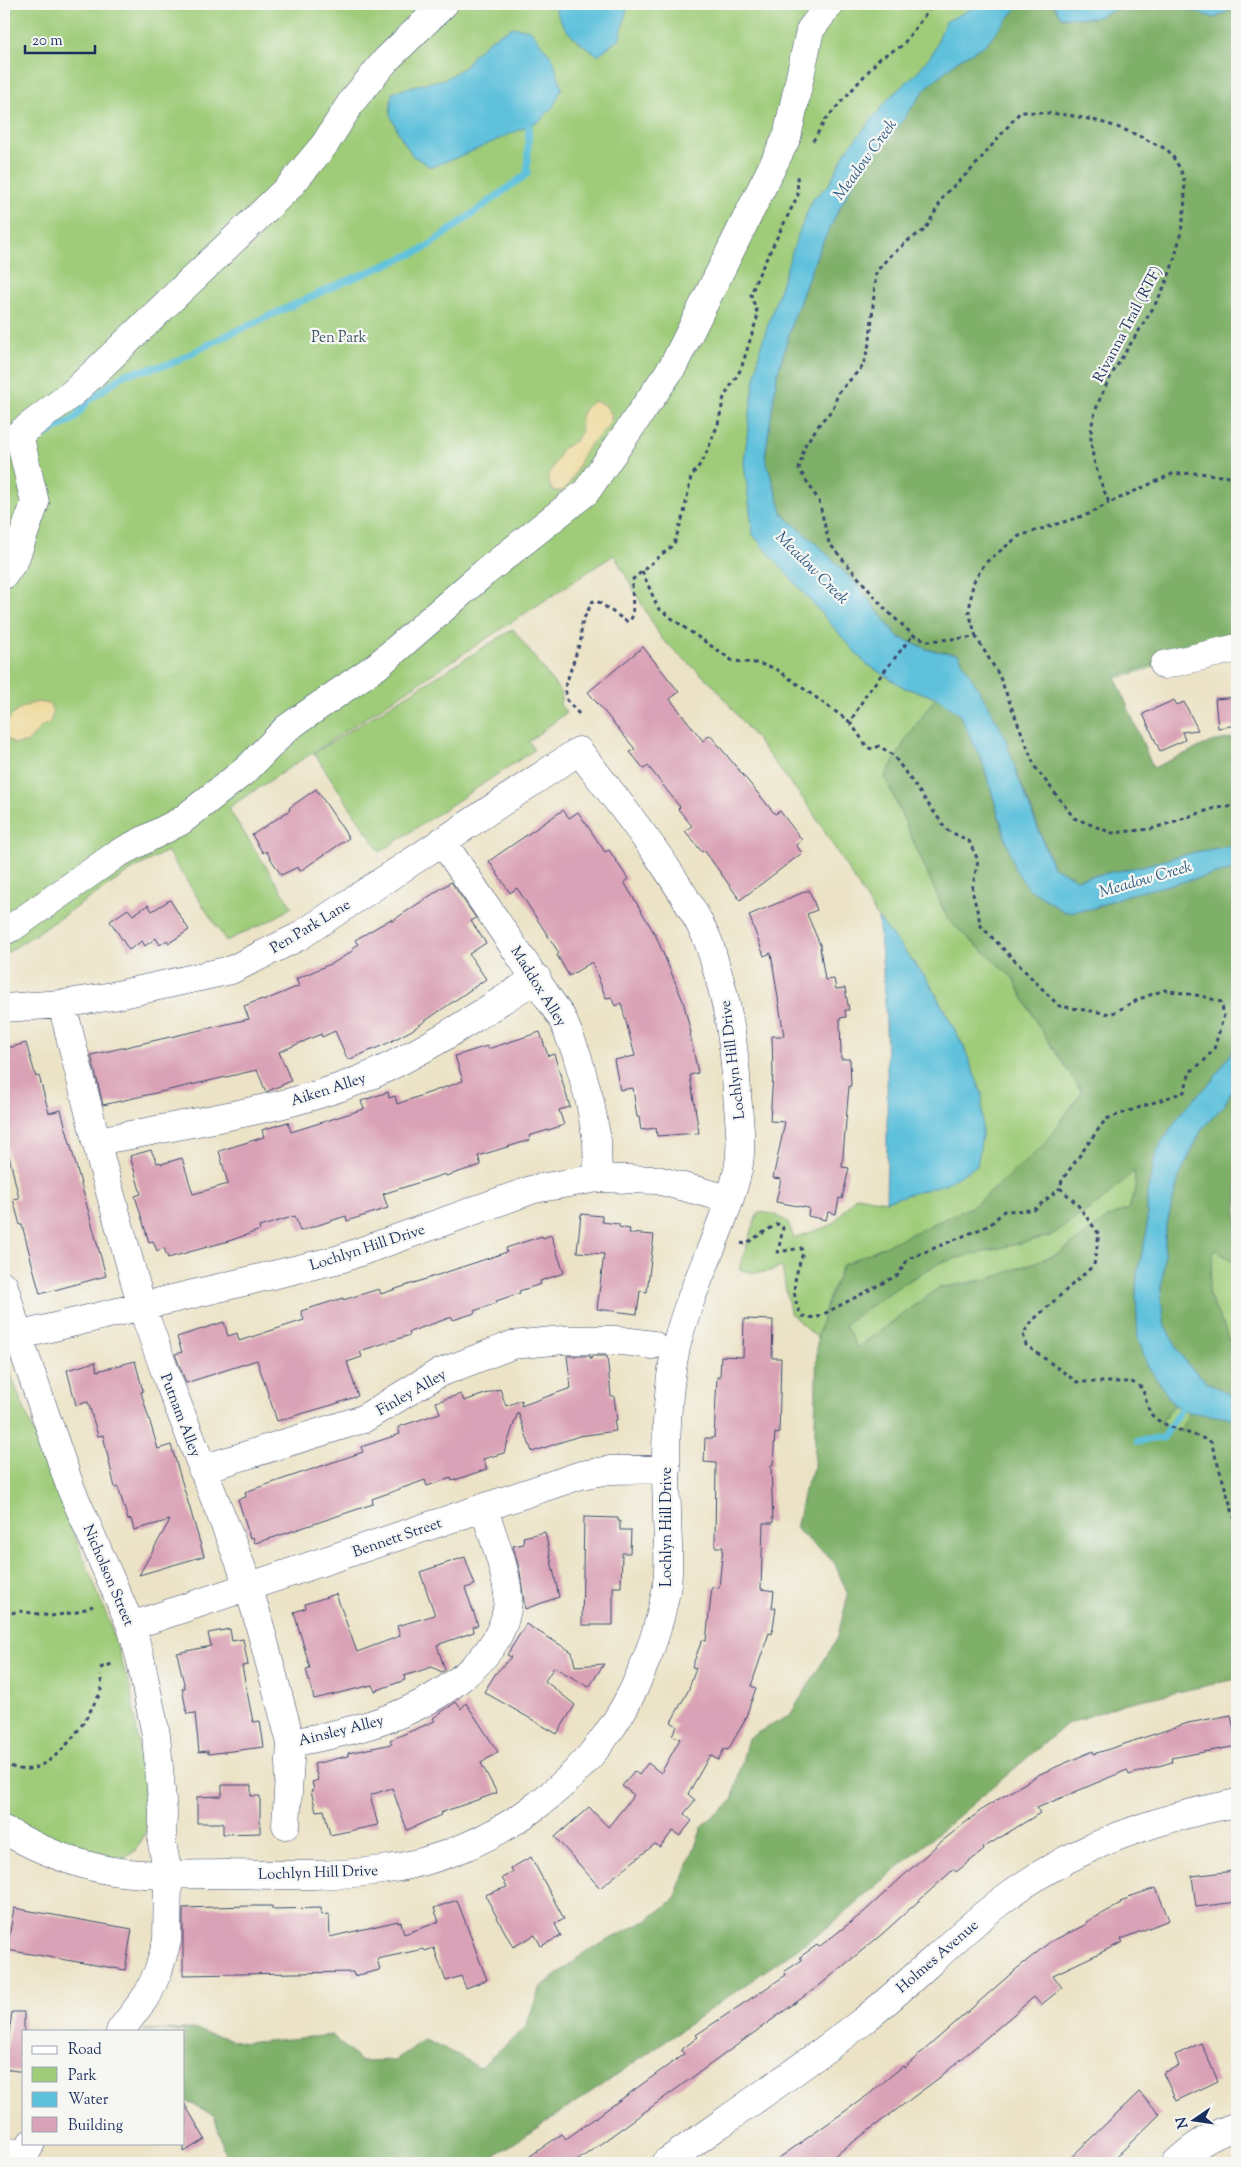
<svg xmlns="http://www.w3.org/2000/svg" width="1241" height="2167" font-family="'Sorts Mill Goudy',serif">
<style>
.green{fill:#9fcc79;stroke:#5d7e6c}
.forest{fill:#7fb069;stroke:#4d7064;fill-rule:evenodd}
.sand{fill:#eeda9e;stroke:#84847e}
.water{fill:#5ec1dc;stroke:#3c789d}
.lines{fill:none;stroke-linecap:round;stroke-linejoin:round}
.stream{stroke:#5ec1dc;stroke-width:7}
.building{fill:#daa2b6}
.minor-casing{stroke:#3a4a6e;stroke-width:29}
.path{stroke:#3a4a6e;stroke-width:3;stroke-dasharray:4 4;stroke-linecap:butt}
.minor{stroke:#fff;stroke-width:28}
.labels{text-anchor:middle;stroke-width:4.5;stroke-linejoin:round;paint-order:stroke}
.street-label{font-size:15px;fill:#1b2f5e;stroke:#f6f6f2}
.park-label{font-size:15px;fill:#3c5665;stroke:#f6f6f2}
.water-label{font-size:16px;font-style:italic;fill:#2f5b84;stroke:#f6f6f2}
</style>
<rect width="100%" height="100%" fill="#f6f6f2"/>
<filter id="ink" filterUnits="userSpaceOnUse"><feTurbulence type="fractalNoise" baseFrequency=".02" numOctaves="2"/><feDisplacementMap in="SourceGraphic" scale="10" xChannelSelector="R" yChannelSelector="G"/><feConvolveMatrix kernelMatrix="1 2 1 2 8 2 1 2 1" color-interpolation-filters="sRGB"/></filter>
<filter id="wash" filterUnits="userSpaceOnUse"><feTurbulence type="fractalNoise" baseFrequency=".0096" numOctaves="4" result="noise"/><feDisplacementMap in="SourceGraphic" scale="20" xChannelSelector="R" yChannelSelector="G"/><feGaussianBlur stdDeviation="1.12" result="paint"/><feColorMatrix in="noise" values="0 0 0 0 0 0 0 0 0 0 0 0 0 0 0 0 0 1.4 0 .05"/><feComposite in="paint" operator="in"/></filter>
<g filter="url(#wash)">
<rect width="100%" height="100%" fill="#ece3c6"/>
<path class="green" d="M4,4H1237V642L973,722L751,509L754,535L865,663L905,688L936,697L906,739L885,777L948,920L1013,978L1038,1025L1082,1092L1044,1145L975,1205L843,1265L828,1300L817,1338L790,1313L782,1267C765,1273 756,1275 739,1269L758,1212L774,1214L788,1222L794,1238L832,1225L856,1196L886,1201L964,1047L929,982L878,918L810,808L716,688L661,638L614,555L228,808L292,907L273,919L226,941L167,851L132,870L4,955Z
M513,629L562,694L560,704L566,713L529,741L534,750L380,852L314,753Z
M1134,1170L1136,1190L1128,1209L1109,1217L1060,1253L989,1279L939,1288L857,1348L844,1324L901,1285L941,1262L1050,1236L1103,1200Z
M1214,1249L1237,1264V1350L1234,1349L1208,1293Z
M4,1358L110,1624L131,1691L147,1804V1831L135,1851L125,1858L106,1857L70,1847L25,1828L4,1815Z
M1174,1405L1189,1412L1181,1432L1161,1423Z"/>
<path class="forest" d="M1025,4H1053L1061,17L1094,18L1129,4H1172L1215,18L1237,6V640L1115,676L1153,768L1211,742L1237,737V845L1195,852L1138,867L1077,879L1053,867C1027,794 997,721 958,654L929,650L898,637L855,583L818,545L783,515L765,457L777,375L793,320L818,252L839,209L860,171L899,125L926,88L958,60L985,45L1016,9Z
M936,697L960,714L983,763L1009,850L1065,912L1091,909L1126,895L1237,869V1044L1213,1080L1184,1109L1147,1194V1231L1137,1275L1136,1291L1138,1339L1148,1366L1174,1405L1161,1423L1181,1432L1189,1412L1237,1419V1679L1123,1704L1067,1724L828,1927L615,2076L484,2163H223L226,2158L214,2115L184,2100V2031L143,2030L193,2029L245,2043L332,2035L360,2061L395,2060L425,2040L460,2056L479,2068L525,2028L540,1988L585,1952L647,1920L675,1899L703,1825L732,1801L748,1738L790,1715L837,1639L848,1595L834,1562L796,1529L804,1490L814,1467L817,1338L828,1300L843,1265L975,1205L1044,1145L1082,1092L1038,1025L1013,978L948,920L885,777L906,739ZM1134,1171L1136,1190L1128,1209L1109,1217L1060,1253L989,1279L939,1288L857,1348L845,1324L901,1285L941,1262L1050,1236L1103,1200Z
M1237,1082V1264L1214,1249L1208,1293L1234,1349L1237,1350V1396H1232L1206,1381L1186,1363L1165,1327L1161,1300L1166,1227L1179,1177L1202,1129L1224,1105Z"/>
<path class="sand" d="M594,401L605,405L612,415C609,433 592,438 584,453C575,469 577,476 563,491H553L547,479L562,449L574,442L581,433C580,417 580,411 594,401Z
M38,702L50,704L53,714L50,722L41,727L27,743L14,744L7,738L4,728C10,713 23,705 38,702Z"/>
<path class="water" d="M554,4H628L620,38L598,55C575,40 562,31 554,4Z
M981,4H1025L1016,9L985,45L958,60L926,88L899,125L860,171L839,209L818,252L793,320L777,375L765,457L783,515L818,545L855,583L898,637L929,650L958,654L1003,732L1019,780L1053,867L1077,879L1138,867L1195,852L1237,845V869L1126,895L1091,909L1065,912L1028,888L1015,869L983,763L960,715L936,697L905,688L865,663L753,535L744,463L751,403L760,349L796,240L813,198L828,186L846,151L891,96L916,74L934,51L945,22Z
M1053,4H1129L1094,18L1061,17Z
M1172,4H1237V6L1215,18Z
M513,27L530,30L553,59L562,88L554,105L541,120L466,154L431,167L413,156L399,134L390,114L392,93L413,86L445,79L465,67L474,54L491,39Z
M878,918L929,982L964,1047L982,1094V1135L977,1166L945,1184L886,1201C888,1106 889,1012 878,918Z
M1237,1044V1082L1224,1105L1202,1129L1179,1177L1166,1227L1161,1300L1165,1327L1186,1363L1206,1381L1232,1396H1237V1419L1189,1412L1174,1405L1148,1366L1138,1339L1136,1291L1137,1275L1147,1231V1194L1155,1157L1162,1141L1184,1109L1213,1080Z"/>
<g class="lines">
<path class="stream" d="M37,439L74,419L87,402L125,374L171,364L223,337L337,285L424,249L527,174L529,125
M4,465L7,459
M1138,1441L1163,1438L1181,1409"/>
</g>
<g id="blocks">
<path class="building" d="M643,647L679,692L670,699L703,741L710,735L775,814L780,811L802,840L796,845L802,853L740,900L704,850L702,852L685,831L692,826L678,809L680,807L648,766L644,769L630,752L635,749L588,692Z
M1237,697V725L1218,728L1215,699Z
M1174,700L1177,705L1184,702L1198,730L1182,732L1185,740L1160,751L1143,714Z
M316,789L349,838L300,871L298,867L281,875L266,851L263,853L252,835L290,810L289,808Z
M563,810L569,818L578,812L605,852L609,850L628,879L624,882L656,936L683,1001L691,1033L690,1034L698,1073L690,1075L699,1133L657,1136L656,1128L641,1130L639,1117H637L633,1088L620,1090L614,1060L635,1056L621,1003L615,1006L611,997L606,998L592,962L569,976L557,955L559,953L517,888L510,893L489,861Z
M451,882L476,918L471,921L486,943L469,954L486,979L412,1030L386,1044L348,1060L335,1031L322,1037L321,1034L279,1052L291,1081L266,1092L257,1070L103,1105L91,1055L249,1019L244,1006L262,999L263,1001L299,986L296,979L335,962L354,950L352,948L358,945L355,940L391,919L392,921Z
M809,890L817,910L807,914L821,947L820,948L825,980L834,979L836,989L845,988L849,1010H845L846,1017L840,1018L841,1059H850L851,1086H849L842,1167L849,1168L842,1199L839,1198L836,1214L828,1212L826,1220L808,1216L809,1208L776,1202L781,1179L773,1178L785,1122L770,1121L773,1074L772,1036H784L771,953L764,956L749,915Z
M170,900L189,930L169,943L167,940L160,945L156,938L145,946L142,941L129,950L110,921L128,909L133,915L148,905L152,911Z
M540,1032L548,1056L554,1054L570,1107L559,1110L564,1125L529,1136L530,1140L478,1156L481,1165L446,1176L445,1174L383,1194L388,1208L347,1221L346,1216L300,1231L295,1216L259,1227L260,1230L232,1240L168,1258L164,1248L157,1251L153,1241L149,1242L135,1196L141,1194L130,1156L151,1150L157,1163L160,1162L161,1164L182,1158L193,1194L228,1184L219,1151L264,1137L262,1130L288,1122L291,1132L364,1109L361,1101L388,1092L389,1098L395,1096L397,1104L463,1081L455,1056L487,1046L488,1049Z
M26,1043L36,1077L39,1076L49,1113L61,1110L106,1276L40,1294L22,1225H20L13,1199L19,1198L4,1135V1049Z
M581,1214L602,1216V1222L619,1224V1227L630,1229L629,1233L654,1235L647,1292L640,1291L637,1314L597,1309L604,1254L577,1252Z
M551,1235L564,1273L540,1281L541,1284L519,1291L520,1293L496,1301L497,1303L474,1311L475,1313L453,1320L452,1317L409,1332L410,1335L360,1351L362,1357L347,1362L358,1396L332,1405L277,1421L257,1360L186,1383L175,1354L182,1352L177,1337L224,1322L228,1336L237,1333L239,1341L304,1320L301,1311L343,1298V1300L379,1289L381,1294L507,1252L506,1248L542,1236L543,1238Z
M744,1319L773,1320L772,1358H781L779,1434L775,1433L773,1465H771L773,1523H763L761,1589L774,1591L772,1608H776L772,1634L769,1633L751,1686L756,1688L744,1722L728,1750L724,1749L718,1760L710,1755L688,1794L695,1800L684,1814L692,1821L680,1836L673,1831L660,1847L655,1844L600,1888L555,1837L589,1807L608,1827L634,1795L622,1786L634,1771L639,1775L648,1763L661,1773L680,1739L672,1735L677,1726L671,1722L688,1691L696,1668L692,1667L702,1640L706,1641L712,1587L719,1588L723,1547H715L716,1463L704,1462L705,1438H714L717,1377H720L721,1356L743,1357Z
M567,1356H590L591,1359L592,1356H607L611,1396H614L617,1420H614L616,1431L579,1436L532,1452L518,1412L504,1453L483,1459L487,1469L452,1481L451,1478L427,1486L425,1480L372,1499L373,1504L272,1538L255,1543L253,1537L250,1538L238,1499L246,1497L245,1492L363,1452L361,1447L400,1434L398,1427L440,1413L436,1402L461,1394L464,1401L500,1389L506,1406L522,1400L521,1406L571,1388Z
M135,1361L143,1391L141,1392L158,1449L171,1445L204,1556L139,1575L170,1520L134,1530L131,1519L128,1520L118,1487L115,1488L103,1435L98,1436L88,1402L76,1405L67,1370L95,1362L97,1371Z
M584,1517L618,1518V1521H620V1530H631L630,1553H622L621,1587H613V1625H582Z
M545,1532L559,1597L525,1609L520,1572L513,1546L524,1544L523,1537Z
M465,1557L475,1585L465,1588L478,1625L473,1627L474,1632L437,1645L445,1670L442,1672L432,1667L404,1676L405,1680L375,1691L372,1685L314,1699L306,1669L310,1668L294,1612L306,1608L305,1604L336,1594L357,1652L400,1636L397,1626L435,1615L420,1572Z
M526,1624L572,1652L575,1666L604,1664L589,1687L554,1667L545,1681L575,1705L557,1734L484,1692L496,1673L511,1657L507,1655Z
M230,1629L232,1641L243,1639L248,1665L242,1666L253,1722L260,1721L264,1747L208,1754V1751L199,1752L195,1713L187,1714L182,1688H185L177,1653L211,1646L208,1633Z
M456,1702L461,1709L466,1703L498,1752L481,1763L497,1793L440,1813L441,1815L407,1830L392,1788L370,1795L378,1825L330,1835L324,1810L316,1811L311,1791L314,1790L312,1782L318,1780L314,1764L348,1756V1753L392,1744L390,1740L435,1721L433,1718Z
M1231,1715L1237,1746L1171,1758L1172,1762L1129,1775L1127,1770L1037,1808L1040,1813L983,1848L984,1850L956,1872L954,1869L881,1935L820,1985L574,2163H520L562,2134L566,2139L684,2054L681,2050L698,2037L696,2035L786,1975L784,1972L802,1960L800,1957L817,1945L819,1947L864,1912L937,1845L984,1808L1040,1774L1093,1751L1094,1754L1188,1723Z
M222,1785H251V1796H260V1833L223,1834V1823H197V1797L222,1796Z
M531,1857L564,1919L555,1924L561,1936L541,1946L535,1935L513,1947L485,1895L507,1887L502,1878L513,1872L511,1868Z
M1234,1871L1237,1902L1196,1907L1192,1876Z
M1156,1888L1169,1920L1121,1939L1123,1942L1053,1975L1062,1988L1041,2005L1034,1997L939,2078L825,2163H772L868,2095L903,2066L904,2068L1014,1971L1050,1942L1087,1924L1086,1922L1121,1904L1120,1902L1129,1899L1128,1897Z
M457,1900L487,1980L466,1988L461,1976L446,1981L434,1948L425,1951L424,1949L377,1959L380,1970L354,1976L353,1972L183,1975V1908L249,1906H272V1909L321,1908V1915L329,1914L330,1937L398,1921V1923L401,1922L404,1934L439,1922L434,1908Z
M14,1908L132,1929L125,1970L7,1950Z
M12,2012H24V2072L4,2069Z
M1201,2043L1218,2081L1176,2101L1163,2073L1179,2066L1175,2055Z
M1139,2092L1160,2114L1110,2163H1065Z
M184,2103L205,2139L184,2152Z"/>
</g>
</g>
<g filter="url(#ink)">
<use href="#blocks" fill-opacity="0" stroke="#3a4a6e" stroke-width="1"/>
<g class="lines">
<g class="minor-casing">
<path id="minor" d="M4,575L15,559L35,503L19,434L74,392L289,187L325,144L352,101L387,59L444,4
M1164,665L1237,648
M442,841L562,1018L577,1055L590,1102L597,1141L598,1178
M4,931L13,927L117,854L181,821L247,769L287,728L377,666L484,573L586,492L673,366L787,137L810,30L830,4
M62,1004L101,1160L142,1307L168,1380L241,1566L256,1612L291,1743L286,1825
M4,1008L62,1004L113,996L231,970L298,937L579,751C624,810 672,867 705,934C710,944 713,956 716,967C729,1008 735,1050 737,1093C739,1122 744,1150 736,1178C720,1239 686,1295 674,1357C665,1407 665,1460 667,1511C667,1539 671,1568 665,1596C660,1621 652,1647 642,1670C601,1776 494,1855 382,1870C331,1877 279,1875 227,1874C188,1874 147,1877 107,1870C71,1863 36,1848 4,1830
M96,1141C134,1135 171,1127 208,1120C265,1109 323,1097 376,1073C433,1047 484,1011 537,978
M4,1286L18,1335L71,1489L131,1626L140,1657L156,1735L163,1812L162,1843L168,1874L167,1941L159,1969L148,1994L120,2031
M4,1339L340,1259L534,1189L598,1178L657,1180L729,1199
M202,1469L363,1419L437,1374L512,1345L563,1340H615L653,1345
M131,1626L581,1475L610,1470L667,1469
M291,1743C317,1738 344,1733 369,1725C425,1708 508,1663 508,1596C507,1571 491,1532 484,1508
M4,2152L26,2153L31,2143
M665,2163C730,2117 796,2072 859,2024C907,1987 948,1943 996,1905C1066,1850 1151,1819 1237,1803
M1176,2163C1194,2145 1213,2134 1237,2126"/>
</g>
<path class="path" d="M813,141L826,119L881,57L902,46L933,4
M1237,478L1199,473L1172,474L1109,503C1098,476 1085,445 1094,416C1107,370 1144,330 1164,287C1177,259 1188,210 1184,180C1183,173 1175,159 1170,153C1167,148 1157,145 1151,142C1110,120 1066,112 1020,112L973,168L945,194L925,230L910,239L888,258L876,272L870,340L863,366L838,393L833,409L821,422L805,445L799,469L819,501L829,543L885,609L913,635L928,641L976,637L999,675L1035,767L1074,818L1112,833L1151,829L1215,808L1237,806
M642,571L658,608L685,628L733,661L756,663L775,668L850,722L867,693L913,635
M976,637L969,612L973,583L985,563L1019,536L1089,514L1109,503
M579,714L567,700L565,687L582,636C578,625 588,611 593,601H597L626,621H630L633,615L632,580L674,544L684,513L691,477L704,459L718,424L724,397L741,369L758,315L751,295L757,278L798,195L797,175
M850,722L868,748L874,749L879,746L893,755L947,830L969,841L978,860L972,890L981,926L1059,1006L1111,1014L1139,999L1164,990L1202,996L1221,1002L1224,1015L1214,1049L1204,1061L1190,1072L1184,1092L1106,1119L1062,1180L1060,1188L1077,1204L1099,1234L1094,1265L1033,1320L1023,1334L1026,1345L1077,1382H1132L1142,1388C1145,1395 1147,1407 1151,1414C1162,1428 1195,1433 1211,1442L1237,1526
M741,1243L745,1244L777,1224L781,1225L783,1228L778,1252L801,1248L803,1253C795,1277 789,1293 802,1316L816,1318L898,1275L908,1259L990,1225L1004,1211L1034,1210L1060,1188
M1237,1270L1234,1294L1237,1302
M4,1615L19,1611L51,1616L77,1612L93,1606
M100,1668L115,1663
M4,1762C40,1790 80,1732 94,1704C96,1700 100,1695 101,1690C102,1686 101,1679 101,1675"/>
<use href="#minor" class="minor"/>
</g>
</g>
<g class="labels">
<g class="street-label">
<text transform="translate(1127 324) rotate(-62)" y="5">Rivanna Trail (RTF)</text>
<text transform="translate(310 926) rotate(-31)" y="5">Pen Park Lane</text>
<text transform="translate(539 986) rotate(58)" y="5">Maddox Alley</text>
<text transform="translate(732 1060) rotate(-97)" y="5">Lochlyn Hill Drive</text>
<text transform="translate(328 1089) rotate(-18)" y="5">Aiken Alley</text>
<text transform="translate(367 1247) rotate(-18)" y="5">Lochlyn Hill Drive</text>
<text transform="translate(411 1392) rotate(-30)" y="5">Finley Alley</text>
<text transform="translate(181 1415) rotate(69)" y="5">Putnam Alley</text>
<text transform="translate(666 1527) rotate(-90)" y="5">Lochlyn Hill Drive</text>
<text transform="translate(397 1537) rotate(-19)" y="5">Bennett Street</text>
<text transform="translate(109 1575) rotate(67)" y="5">Nicholson Street</text>
<text transform="translate(341 1730) rotate(-14)" y="5">Ainsley Alley</text>
<text transform="translate(318 1872) rotate(-2)" y="5">Lochlyn Hill Drive</text>
<text transform="translate(937 1956) rotate(-41)" y="5">Holmes Avenue</text>
</g>
<g class="park-label">
<text x="339" y="342">Pen Park</text>
</g>
<g class="water-label">
<text transform="translate(864 159) rotate(-54)" y="6">Meadow Creek</text>
<text transform="translate(813 567) rotate(45)" y="6">Meadow Creek</text>
<text transform="translate(1145 878) rotate(-16)" y="6">Meadow Creek</text>
</g>
</g>
<rect width="1241" height="2167" fill="none" stroke="#f6f6f2" stroke-width="20"/>
<rect x="22" y="2030" width="162" height="115" fill="#f6f6f2" stroke="#9ea6b7"/>
<rect x="32" y="2046" width="25" height="8" fill="#ffffff" stroke="#9ea6b7"/>
<text x="68" y="2054" font-size="15" fill="#1b2f5e">Road</text>
<rect x="32" y="2067" width="25" height="15" fill="#9fcc79" stroke="#9ea6b7"/>
<text x="68" y="2080" font-size="15" fill="#1b2f5e">Park</text>
<rect x="32" y="2092" width="25" height="15" fill="#5ec1dc" stroke="#9ea6b7"/>
<text x="68" y="2104" font-size="15" fill="#1b2f5e">Water</text>
<rect x="32" y="2117" width="25" height="15" fill="#daa2b6" stroke="#9ea6b7"/>
<text x="68" y="2130" font-size="15" fill="#1b2f5e">Building</text>
<g transform="translate(1194 2120) rotate(257)" stroke="#f6f6f2" stroke-width="4" paint-order="stroke">
<path d="M0-4L9 19L0 12L-9 19Z" fill="#1b2f5e"/>
<text y="-8" font-size="14" font-weight="bold" text-anchor="middle" fill="#1b2f5e">N</text>
</g>
<path d="M25 45v8h70v-8" fill="none" stroke="#1b2f5e" stroke-width="2.5"/>
<text x="32" y="45" font-size="15" fill="#1b2f5e" stroke="#f6f6f2" stroke-width="4" paint-order="stroke">20 m</text>
</svg>
